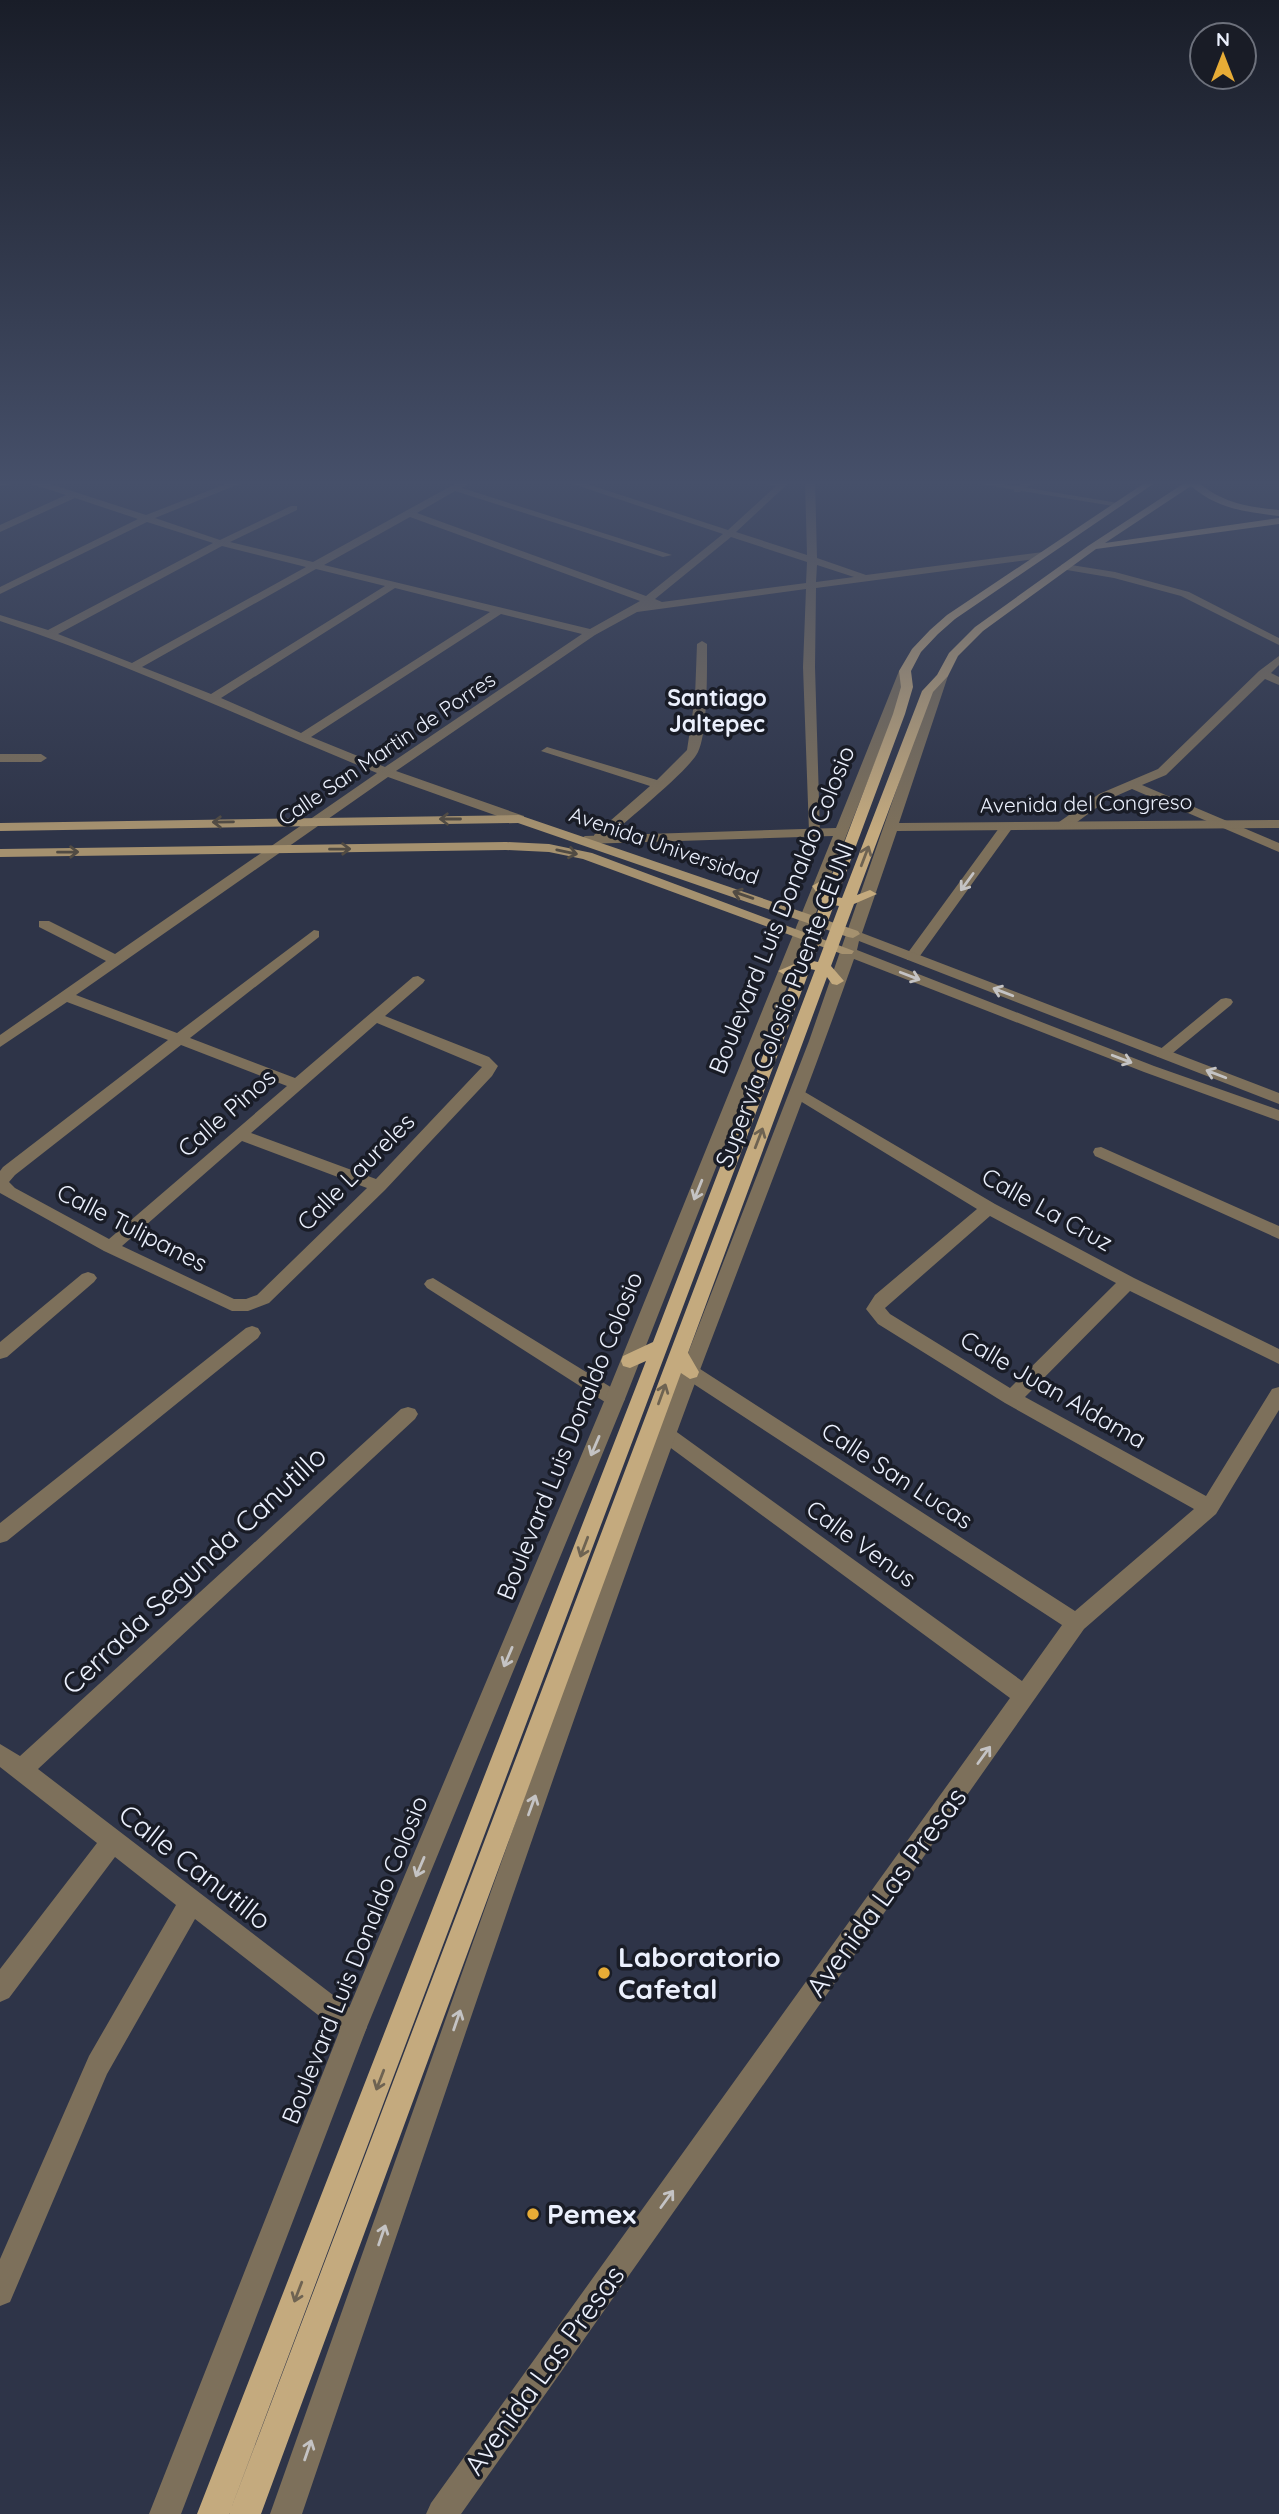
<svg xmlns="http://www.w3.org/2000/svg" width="1279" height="2514" font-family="Quicksand,sans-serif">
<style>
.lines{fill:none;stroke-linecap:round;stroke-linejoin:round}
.minor{fill:#7d705b;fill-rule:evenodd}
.tertiary{fill:#7d705b;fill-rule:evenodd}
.secondary{fill:#a5916f;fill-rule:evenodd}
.primary{fill:#c4aa7e;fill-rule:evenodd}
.oneway{stroke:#514b43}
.oneway2{stroke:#6e6352}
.oneway3{stroke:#c4c3c4}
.poi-dot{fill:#e7ac36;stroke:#191c26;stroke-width:2.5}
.labels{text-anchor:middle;stroke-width:7;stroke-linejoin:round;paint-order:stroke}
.far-street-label{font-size:21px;fill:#ebf0fd;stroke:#191c26}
.far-quarter-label{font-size:23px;font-weight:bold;fill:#ebf0fd;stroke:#191c26}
.street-label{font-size:24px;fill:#ebf0fd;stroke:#191c26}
.near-street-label{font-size:28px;fill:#ebf0fd;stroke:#191c26}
.near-poi-label{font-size:28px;font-weight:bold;fill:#ebf0fd;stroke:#191c26;text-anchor:start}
</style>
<rect width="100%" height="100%" fill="#2e3448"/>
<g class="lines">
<path class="minor" d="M0,480H38L146,515L236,480H249L155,518L220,540L291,506H297V510L230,542L313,562L462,480H473L462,488L672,555L663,557L455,491L417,513L646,596L723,534L561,480H575L728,530L776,486L751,480H792L736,532L807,555L805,480H815L817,558L866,575L1043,552L1048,555L1043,558L816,588L815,667L820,834H810L809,831L803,667L806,589L637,612L595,635L396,771L524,816V822H514L388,777L76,995L177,1033L314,930L319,931V937L190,1038L295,1078L413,977L418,976L425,980L423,983L385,1016L489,1057L498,1066L492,1076L385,1190L269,1303L248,1311H232L104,1251L0,1193V1171L3,1167L168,1040L67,1002L0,1047V1035L106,961L39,927V921H49L115,954L377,773C252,722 129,664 0,621V615L48,630L213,543L147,522L0,594V587L138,519L75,498L0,532V525L66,495L25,482L0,486ZM410,517L640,601L590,629L324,565ZM731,537L807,562L806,583L662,602L655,599ZM222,546L306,567L132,663L58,634ZM817,565L854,577L816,582ZM316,569L385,586L211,694L142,667ZM395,588L490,612L301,733L221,698ZM501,614L582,634L385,767L311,737ZM377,1023L482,1067L376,1179L251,1133ZM181,1045L287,1086L109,1239L15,1188L9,1182L15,1175ZM242,1141L367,1188L257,1295L246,1299H234L122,1246Z
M1026,480H1037L1020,492H1014V488Z
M702,641L707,644C707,668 708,732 698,752C689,771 623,823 604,841H594V835L650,786L541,751L547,747L657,780L687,750L695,697L697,644Z
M1279,656V665L1271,673L1279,677V685L1265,679L1166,775L1142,785L1279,843V852L1132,789L1107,800L1069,828H1059V822L1099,794L1158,769L1259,671Z
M0,754H41L47,758L41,762H0Z
M1007,823L1013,827L917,960H907V954L1002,824Z
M1226,998L1231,999L1233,1002L1231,1005L1168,1057H1158L1155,1054L1158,1051L1221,999Z
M798,1088L995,1204L1134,1278L1279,1349V1364L1130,1291L1025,1397L1206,1496L1272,1389L1279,1387V1410L1216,1514L1084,1629L461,2514H426L431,2503L1010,1698L660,1440L657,1435L660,1430L667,1428L674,1430L1022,1681L1062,1625L683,1377L681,1372L683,1367H697L1075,1611L1194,1509L1005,1403L878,1324L866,1309L875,1295L977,1209L792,1096L790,1093L792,1090ZM990,1216L1116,1283L1010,1388L890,1314L885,1308Z
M1101,1147L1279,1226V1239L1095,1156L1093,1152L1095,1148Z
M88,1272L94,1274L97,1278L94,1282L7,1357L0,1359V1342L82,1274Z
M433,1278L622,1394L625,1399L622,1404H608L427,1288L424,1284L427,1280Z
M252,1326L258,1328L261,1333L258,1338L7,1541L0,1543V1523L246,1328Z
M408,1407L415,1409L418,1414L415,1419L38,1769L363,2018L367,2027L363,2036L354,2040L345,2036L195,1919L107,2074L10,2302L0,2306V2259L89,2056L176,1905L115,1857L9,1998L0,2002V1969L97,1843L0,1767V1744L20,1756L401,1409Z"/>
<path class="tertiary" d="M956,480H979L1124,504L1119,507Z
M1065,564L1115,572L1189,592L1279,638V645L1181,596L1114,578L1061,569V565Z
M905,668L911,671L625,1399L367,2027L181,2514H149L341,2027L605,1399L833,836L585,844L578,840L585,836L836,828L899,671Z
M942,673L948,676L899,823L1279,820V828L897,831L862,933L1279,1093V1104L859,941L857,950L1154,1066L1279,1110V1121L1144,1072L854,959C797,1121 733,1279 674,1440C544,1796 424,2156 302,2514H270L556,1708L654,1441L809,1041L936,676Z"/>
<path class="secondary" d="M519,815L858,931L860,934L853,938L848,937L518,823L0,831V823Z
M506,842L549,844L592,853L854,951L852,954H842L583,859L549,852L506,850L0,857V849Z"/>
<path class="primary" d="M1149,480H1159L955,619L938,634L921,652L911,671L913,687L905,714L837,897L842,898L922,691L937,675L949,653L975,627L1088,546L1189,480H1199L1198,482C1222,503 1248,507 1279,510V516C1247,512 1217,509 1191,486L1105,543L1279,518V524L1096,549L983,631L958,656L948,676L933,692L857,895L870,890L877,894L854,904L831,966L844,981L837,985L832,984L827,977L688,1353L699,1372L697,1377L690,1379L681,1373L261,2514H229L815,970L810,969L229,2514H197L646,1361L630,1368L623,1366L621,1361L623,1356L653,1342L795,972L785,975L778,971L799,962L822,900L812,886L819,882L827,888L893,714L901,687L899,671L912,649L930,630L947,615ZM834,905L839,906L818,962L813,961Z"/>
</g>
<defs><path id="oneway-shaft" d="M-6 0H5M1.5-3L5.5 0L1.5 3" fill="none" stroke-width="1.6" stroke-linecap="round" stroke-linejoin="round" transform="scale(1.75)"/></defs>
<g class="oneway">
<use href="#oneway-shaft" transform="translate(450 819) rotate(180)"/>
<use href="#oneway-shaft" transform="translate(223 822) rotate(179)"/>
<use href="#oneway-shaft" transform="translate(340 849) rotate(-1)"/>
<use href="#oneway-shaft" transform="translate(68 852) rotate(-1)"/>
<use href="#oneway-shaft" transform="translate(567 852) rotate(12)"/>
<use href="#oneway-shaft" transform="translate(743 895) rotate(-161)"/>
</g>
<g class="oneway2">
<use href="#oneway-shaft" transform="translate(865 856) rotate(-69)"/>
<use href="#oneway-shaft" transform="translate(759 1138) rotate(-69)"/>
<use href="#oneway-shaft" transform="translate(662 1394) rotate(-70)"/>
<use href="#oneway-shaft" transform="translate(584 1547) rotate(111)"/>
<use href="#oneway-shaft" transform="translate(380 2080) rotate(111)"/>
<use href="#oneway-shaft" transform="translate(298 2292) rotate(111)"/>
</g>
<g class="oneway3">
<use href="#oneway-shaft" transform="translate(967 882) rotate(126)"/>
<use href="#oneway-shaft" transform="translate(910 976) rotate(21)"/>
<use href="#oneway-shaft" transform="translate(1003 992) rotate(-159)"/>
<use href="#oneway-shaft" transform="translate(1122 1059) rotate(21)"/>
<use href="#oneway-shaft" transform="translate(1216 1074) rotate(-159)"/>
<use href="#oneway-shaft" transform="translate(698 1190) rotate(112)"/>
<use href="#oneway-shaft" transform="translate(595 1446) rotate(113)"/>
<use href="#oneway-shaft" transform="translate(508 1657) rotate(113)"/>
<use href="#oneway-shaft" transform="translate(984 1755) rotate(-54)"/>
<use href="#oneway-shaft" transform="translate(532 1805) rotate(-70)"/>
<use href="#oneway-shaft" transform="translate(420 1867) rotate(113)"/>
<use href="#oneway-shaft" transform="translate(457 2020) rotate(-71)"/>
<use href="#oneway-shaft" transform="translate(667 2199) rotate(-54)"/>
<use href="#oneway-shaft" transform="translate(382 2235) rotate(-71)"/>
<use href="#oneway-shaft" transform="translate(308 2450) rotate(-71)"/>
</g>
<linearGradient id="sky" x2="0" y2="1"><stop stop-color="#191d28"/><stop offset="0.58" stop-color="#46506a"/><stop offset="1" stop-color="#46506a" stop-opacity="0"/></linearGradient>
<rect width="1279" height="832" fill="url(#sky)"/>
<g class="poi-dot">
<circle cx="604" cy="1973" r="7"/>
<circle cx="533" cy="2214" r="7"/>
</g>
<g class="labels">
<g class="far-street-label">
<text transform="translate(387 749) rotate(-34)" y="7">Calle San Martin de Porres</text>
<text transform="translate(1086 804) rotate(-1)" y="7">Avenida del Congreso</text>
<text transform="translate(664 846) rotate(19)" y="7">Avenida Universidad</text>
</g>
<g class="far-quarter-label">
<text x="717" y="706">Santiago<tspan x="717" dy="26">Jaltepec</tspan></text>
</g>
<g class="street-label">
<text transform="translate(782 910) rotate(-68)" y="8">Boulevard Luis Donaldo Colosio</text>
<text transform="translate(785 1005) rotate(-69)" y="8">Supervía Colosio Puente CEUNI</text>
<text transform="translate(227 1113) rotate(-41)" y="8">Calle Pinos</text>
<text transform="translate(356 1172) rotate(-45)" y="8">Calle Laureles</text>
<text transform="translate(1047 1210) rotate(29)" y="8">Calle La Cruz</text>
<text transform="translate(132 1228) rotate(27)" y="8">Calle Tulipanes</text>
<text transform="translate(1053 1390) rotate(30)" y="8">Calle Juan Aldama</text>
<text transform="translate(570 1436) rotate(-68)" y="8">Boulevard Luis Donaldo Colosio</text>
<text transform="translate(897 1476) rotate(33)" y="8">Calle San Lucas</text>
<text transform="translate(861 1544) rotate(36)" y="8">Calle Venus</text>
<text transform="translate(355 1960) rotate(-68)" y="8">Boulevard Luis Donaldo Colosio</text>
</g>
<g class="near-street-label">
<text transform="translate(194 1570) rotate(-43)" y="10">Cerrada Segunda Canutillo</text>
<text transform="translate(195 1867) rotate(38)" y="10">Calle Canutillo</text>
<text transform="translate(886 1892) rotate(-54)" y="10">Avenida Las Presas</text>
<text transform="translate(544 2370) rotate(-54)" y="10">Avenida Las Presas</text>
</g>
<g class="near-poi-label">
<text x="618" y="1967">Laboratorio<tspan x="618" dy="32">Cafetal</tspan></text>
<text x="547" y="2224">Pemex</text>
</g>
</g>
<g transform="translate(1223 56)"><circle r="33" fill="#191c26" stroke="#6d717c" stroke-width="2"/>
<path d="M0-5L12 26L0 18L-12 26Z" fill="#e7ac36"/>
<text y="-10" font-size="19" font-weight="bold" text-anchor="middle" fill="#ebf0fd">N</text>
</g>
</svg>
